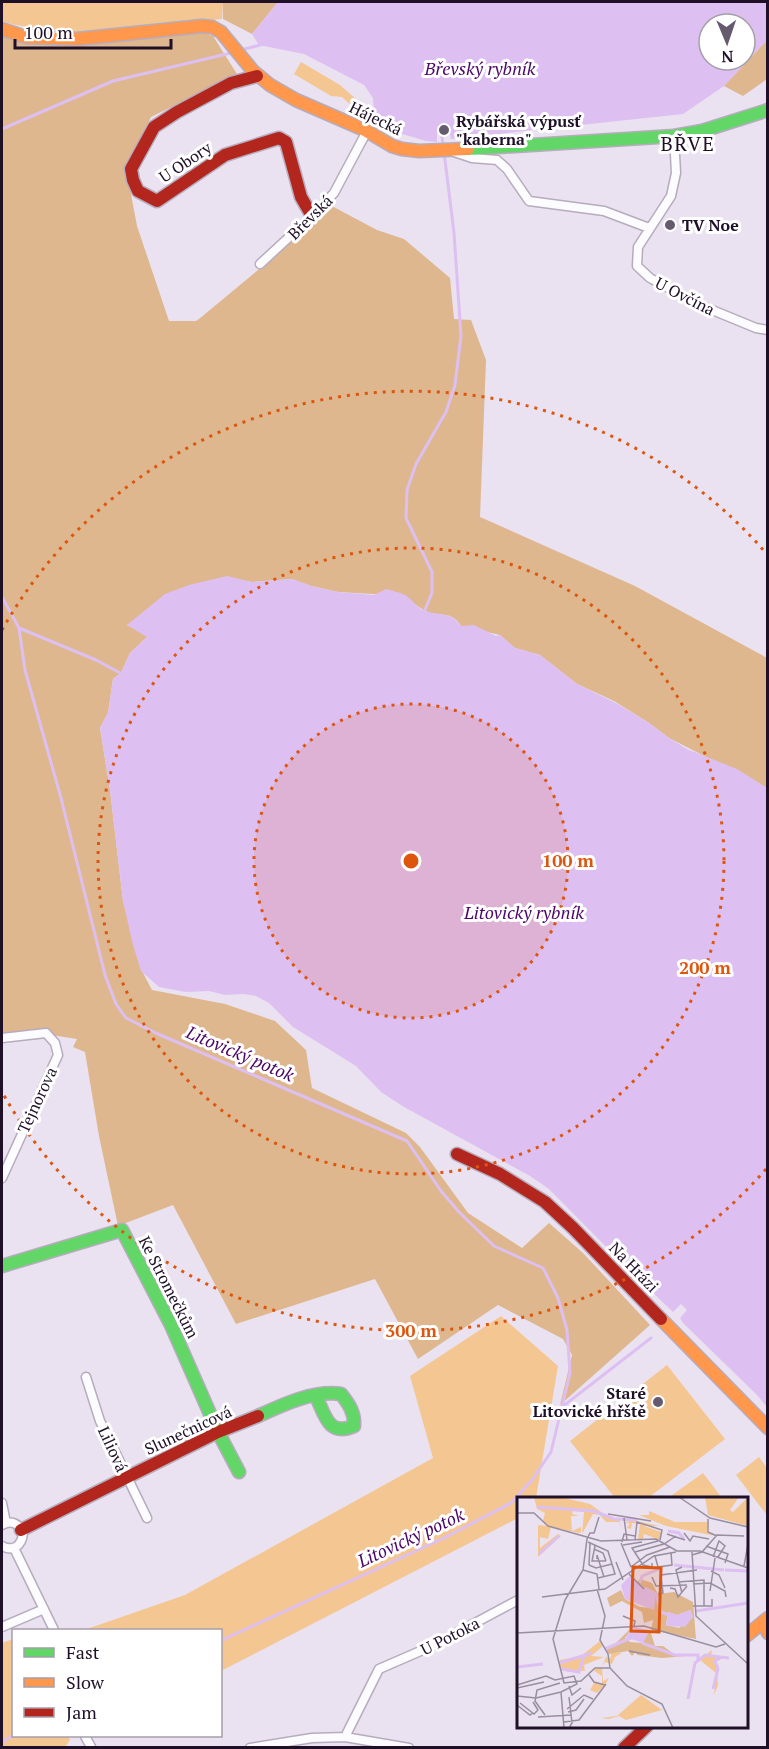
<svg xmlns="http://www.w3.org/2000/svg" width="769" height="1749" font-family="'PT Serif',serif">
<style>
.green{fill:#f4c692}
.forest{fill:#deb78e}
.water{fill:#ddc0f1;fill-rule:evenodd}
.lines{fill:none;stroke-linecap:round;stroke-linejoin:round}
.stream{stroke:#ddc0f1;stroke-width:3}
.street-casing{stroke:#b6acbd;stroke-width:11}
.fast-casing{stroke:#b6acbd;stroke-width:15}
.slow-casing{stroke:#b6acbd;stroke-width:15}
.jam-casing{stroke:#b6acbd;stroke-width:15}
.street{stroke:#fcfbfd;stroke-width:8}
.fast{stroke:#63d668;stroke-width:12}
.slow{stroke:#ff974d;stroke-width:12}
.jam{stroke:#b3261e;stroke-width:12}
.ring{fill:none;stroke:#de550d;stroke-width:3;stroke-dasharray:3 6}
.poi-dot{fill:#665a6e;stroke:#fff;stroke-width:2}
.labels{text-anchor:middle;stroke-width:6;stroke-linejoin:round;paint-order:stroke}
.street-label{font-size:16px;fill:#1f1028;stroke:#fff}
.poi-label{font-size:16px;font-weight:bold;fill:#1f1028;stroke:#fff;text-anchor:start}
.water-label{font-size:18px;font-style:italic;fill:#4b0768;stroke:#fff}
.quarter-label{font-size:20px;letter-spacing:1.5px;fill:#1f1028;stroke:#fff}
.inset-river{fill:none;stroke:#ddc0f1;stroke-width:3}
.inset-road{fill:none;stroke:#998ea0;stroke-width:1.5}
.view{fill:#de550d;fill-opacity:0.15;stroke:#de550d;stroke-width:3}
.inset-edge{fill:none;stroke:#1f1028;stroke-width:3}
.centre{fill:#de550d;stroke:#fff;stroke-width:3}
.ring-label{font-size:18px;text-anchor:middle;font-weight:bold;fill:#de550d;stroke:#fff;stroke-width:6;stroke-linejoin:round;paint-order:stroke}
</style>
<rect width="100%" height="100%" fill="#eae2f0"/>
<path class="green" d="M2,2H223L222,19L75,33L15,25L2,21Z
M301,62L340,85L357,100L352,106L342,97L331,96L294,74Z
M501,1316L558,1366L536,1498H518V1518L221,1671L220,1630H84L185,1595L433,1458L410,1376Z
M667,1365L725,1439L648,1498H615L570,1441Z
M759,1457L767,1468V1515L736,1475Z
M703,1473L722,1498H668Z
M13,1639L14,1736H68L70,1740L65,1747H2V1643Z"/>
<path class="forest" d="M223,2H278L252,34L223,19Z
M200,30L213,36L237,74L151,117L126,168L137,226L169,321H196L199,319L258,270L328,204L377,230L404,239L450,278L454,319L471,320L486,360L480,517L635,586L767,658V788L669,738L649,723L614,701L577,684L540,655L515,648L500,635L461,626C453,612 443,616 431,613C420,609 414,604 406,596L338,592L311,586L292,579L252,582L226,577L127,625L148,636L130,653L121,673L113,679L108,713L100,728L110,790L123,901L142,971L152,990L225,1004L275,1021L306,1050L312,1088L406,1133L420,1147L468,1213L522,1248L549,1223L583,1253L650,1325L560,1405L572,1355L563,1339L498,1305L418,1359L375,1279L236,1324L173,1205L118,1226L99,1136L85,1052L73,1047L77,1039L51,1035L2,1036V36L25,43Z
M767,40V79L743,96L724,86Z"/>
<path class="water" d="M278,2H767V40L724,86L683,114L451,139L449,129L437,132V142L426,141L375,126L373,98L364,85L304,54L259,45L252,34ZM709,24H745V60H709Z
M227,576L252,582L292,579L311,586L338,592L374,595L386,589C392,591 399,592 405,595C412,599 416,607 423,610C437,616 452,611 461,626L474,625L496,636L500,635L515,648L540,655L577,684L616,703L649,723L669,738L687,749L737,769L767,788V1407L757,1395L683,1323L680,1318L687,1310L681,1304L673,1312L628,1269L549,1189L530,1176L404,1107L381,1092L356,1066L293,1027L269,1003L256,996L244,994L225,995L209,991L186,992L159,987L141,971L133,945L123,901L110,790L100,728L108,713L113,679L121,673L130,653L147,637L127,625L165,594L189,585Z"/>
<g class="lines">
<path class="stream" d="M241,50L264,44
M441,128L443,146
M2,129L113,81L235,52
M2,597L19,628L25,670L61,798L105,975L116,1004L126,1018L158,1034L407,1141L441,1191L459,1212L494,1246L543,1268L558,1298L567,1330L570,1373L551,1452L532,1480L511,1503L446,1537L220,1641
M424,612L432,593V572L406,518L407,490L416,464L446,412L455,385L461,336L454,233L444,152
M19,628L96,660L122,674
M562,1407L651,1338
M2,1742L14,1735"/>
<g class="street-casing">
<path id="street" d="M674,136L676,173L671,196L638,247L637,266L650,278L700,305L756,328L768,330
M454,152L472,158L497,160L507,169L529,201L604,211L649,228
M260,264L312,216L334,193L367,131
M2,1038L46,1033L55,1043L58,1055L2,1178
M86,1377L100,1421L147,1518
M2,1503L6,1523
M2,1525C11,1520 19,1523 23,1533C22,1546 13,1552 2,1546
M14,1548L54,1630
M2,1627L44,1609
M85,1736L91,1747
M345,1737L379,1669L432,1646L518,1600
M250,1748L312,1738L345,1737L409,1748"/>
</g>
<g class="fast-casing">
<path id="fast" d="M468,149L674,136L702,131L768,110
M2,1266L122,1230L171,1325L218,1432L239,1472
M258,1416C282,1405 313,1390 341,1394C349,1404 355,1413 354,1426C328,1437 325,1415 316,1396"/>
</g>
<g class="slow-casing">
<path id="slow" d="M2,29L26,37L77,39L202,26L212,27L221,32L253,71L270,85L296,100L365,130L392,146L402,149L419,151L468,149
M661,1319L768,1428
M763,1622L768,1633
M746,1636L768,1618"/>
</g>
<g class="jam-casing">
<path id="jam" d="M257,76L231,83L177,112L154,127L131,169L133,180L138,191L157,201L225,155L279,138L286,142L301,197L312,216
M457,1154L500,1174L545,1202L573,1228L661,1319
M21,1530L218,1432L258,1416
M624,1748L647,1726"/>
</g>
<use href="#street" class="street"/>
<use href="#fast" class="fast"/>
<use href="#slow" class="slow"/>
<use href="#jam" class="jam"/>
</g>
<circle cx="411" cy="861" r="157" fill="#de550d" fill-opacity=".12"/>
<g class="ring">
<circle cx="411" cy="861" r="157"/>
<circle cx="411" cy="861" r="313"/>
<path d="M766 1169A470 470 0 0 1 2 1092M2 630A470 470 0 0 1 766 553"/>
</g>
<g class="poi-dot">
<circle cx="444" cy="130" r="6"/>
<circle cx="670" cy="225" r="6"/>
<circle cx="658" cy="1402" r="6"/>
</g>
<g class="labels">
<g class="street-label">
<text transform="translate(376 118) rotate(26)" y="6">Hájecká</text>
<text transform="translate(185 162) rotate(-34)" y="6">U Obory</text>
<text transform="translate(310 217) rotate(-45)" y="6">Břevská</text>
<text transform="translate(685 296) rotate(27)" y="6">U Ovčína</text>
<text transform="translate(37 1100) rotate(-65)" y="6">Tejnorova</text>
<text transform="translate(634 1267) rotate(46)" y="6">Na Hrázi</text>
<text transform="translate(169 1287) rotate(63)" y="6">Ke Stromečkům</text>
<text transform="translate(188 1430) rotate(-25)" y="6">Slunečnicová</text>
<text transform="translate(113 1449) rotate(65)" y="6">Liliová</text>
<text transform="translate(450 1636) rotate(-27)" y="6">U Potoka</text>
</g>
<g class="poi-label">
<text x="456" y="127">Rybářská výpusť<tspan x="456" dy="18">"kaberna"</tspan></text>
<text x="682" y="231">TV Noe</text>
<text x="646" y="1399" text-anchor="end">Staré<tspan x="646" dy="18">Litovické hřště</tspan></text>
</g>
<g class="water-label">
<text x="480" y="75">Břevský rybník</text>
<text x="524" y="919">Litovický rybník</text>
<text transform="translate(240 1054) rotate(23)" y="6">Litovický potok</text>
<text transform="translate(411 1538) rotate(-25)" y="6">Litovický potok</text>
</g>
<g class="quarter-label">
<text x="688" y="151">BŘVE</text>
</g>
</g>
<g transform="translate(517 1497)">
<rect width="231" height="231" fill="#eae2f0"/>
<path d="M17,0H43L73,7L91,20L106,22L102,23L105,32L102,25H89L83,18L76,17L65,37L67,15L56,14L55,17L62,19H54L55,34L64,30V35L62,36L34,30L31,42L23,40V51L41,37L44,39L21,60V28L30,29L26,24L28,16L20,12ZM188,0H222L213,13L216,15L231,0V29L191,18ZM132,14L158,25H190V35L199,39L149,29L122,18H132ZM109,22L142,29H127L144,35L143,43L127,37L126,42H121L123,27L115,26L114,32L110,31L113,26H108L112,24ZM83,144L86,149L74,159L87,160L67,168L68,174L43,172V163L64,159ZM195,153L194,159L207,161L199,164L201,188L197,198L199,176L183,163ZM95,155L105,156L98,160L95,167L88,165L85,170L86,184L92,181L88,188L80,196L73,193L77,186H85V179L76,173L85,170L89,160L93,162ZM124,198L145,213L109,223L102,219L92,222L84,221L100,219Z" fill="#f4c692"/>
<path d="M123,82L135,86L141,97L157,95L176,105L179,142L134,133L136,123L127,126L125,115L105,104L93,110L90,101L104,93L108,102L123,110L137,111L138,99L120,85ZM174,113L173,121L162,131L149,128L151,115L160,118ZM115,130L108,141L113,145L125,146L133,133L138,149H146L157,157L180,158L145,161L120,158L119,155L115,159L111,154L92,157L88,151L97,148Z" fill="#deb78e" fill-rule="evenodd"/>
<path d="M113,79L138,99L137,113L108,102L104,88ZM174,113L176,120L168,130L149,129L151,115L160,118ZM117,130L133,133L126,146L108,140Z" fill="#ddc0f1"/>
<path class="inset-river" d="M20,10L77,14L97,22L120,23M151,34L162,36L167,42M22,57L42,39M157,68L207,73M208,73L231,74M123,86L125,79L144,71M128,91L139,97L144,115L152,118M179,114L231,106M125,146L158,158H181V163M88,152L114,141M42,166L75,156M0,170L26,167M44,172L62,175L67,159M196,192L201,172L198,164L203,161M171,202L178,166L188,158L212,161"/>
<path class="inset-road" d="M162,0L193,21L231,30M0,16H17L31,29L84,44L139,42L160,54H183L231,71M91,17L134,24M82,20L77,36H73L70,42L66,73L48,103L36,142L47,186L64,184L78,171H93M107,21L110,43M191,22V35L200,39M167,36L173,44L176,39L192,42M150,37L168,43M118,43L120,25L145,33L143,43M71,45L91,54L98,77L81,81M105,45L107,37L118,39M104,46L114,70M106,48L125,45M78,49L75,64H89M189,49L211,57L208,66M77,52L86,56L89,64M118,55L147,47L159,39M175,55L179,119L231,167M175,58L185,55L200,38L227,39M138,59L141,70L155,68L154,55M196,60L202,44L208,49L201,60M80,62V58L87,80M99,65L106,83M135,66V70L126,68L115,51L141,44M72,68L79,71L95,67M72,68L73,46M227,69L231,47M114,70L130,58L153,50M66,73L80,77L82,92M194,74L202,78L208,91M112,77L127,92M144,78L180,73M144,79L146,96L142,97L144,89M135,80L139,89L170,88M161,85L187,83V109M193,86L208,94L209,100M176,87L194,86M153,91L158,92L161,100L170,89M80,92L88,119L83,143L91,157L93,171M193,94L198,61M165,96L159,73L165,70M25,100L88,92L137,59L159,55M176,109H195V102M106,119L118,124L117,129M0,136L127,129L199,150L208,147M112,154L133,158M93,171L110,189L145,207L156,231M72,178L77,185L88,188M0,188L29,179L38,183L57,179L60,187L44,195M52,189L55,198L64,191M0,191L27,185M44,195L47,231M0,199L19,201L44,195M3,206L17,217L21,213L16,205M0,208L13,218L16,216M50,212L67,198L76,202M51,215L59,213L67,202M28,218L18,204L20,193L43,186M21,220L54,218M47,225L62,223L89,187M52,231L55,226L52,200"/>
<path class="view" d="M116,70L144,71L142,135L114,134Z"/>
<rect width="231" height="231" class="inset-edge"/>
</g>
<circle cx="411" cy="861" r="9" class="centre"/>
<g class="ring-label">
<text x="568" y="867">100 m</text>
<text x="705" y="974">200 m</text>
<text x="411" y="1337">300 m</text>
</g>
<rect width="769" height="1749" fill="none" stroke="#1f1028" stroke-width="6"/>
<rect x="12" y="1629" width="210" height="108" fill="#ffffff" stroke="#a59fa9" stroke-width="1.5"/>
<rect x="24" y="1648" width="30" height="9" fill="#63d668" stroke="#a59fa9" stroke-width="1.5"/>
<text x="66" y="1659" font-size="18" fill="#1f1028">Fast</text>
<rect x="24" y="1678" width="30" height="9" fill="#ff974d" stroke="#a59fa9" stroke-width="1.5"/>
<text x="66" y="1689" font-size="18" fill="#1f1028">Slow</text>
<rect x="24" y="1708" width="30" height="9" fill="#b3261e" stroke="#a59fa9" stroke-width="1.5"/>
<text x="66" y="1719" font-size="18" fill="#1f1028">Jam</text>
<g transform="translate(727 42) rotate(178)"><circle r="28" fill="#ffffff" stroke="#a59fa9" stroke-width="1.5"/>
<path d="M0-4.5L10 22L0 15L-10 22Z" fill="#665a6e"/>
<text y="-9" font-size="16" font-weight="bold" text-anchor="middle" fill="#1f1028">N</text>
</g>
<path d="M15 39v9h156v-9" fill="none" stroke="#1f1028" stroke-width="3"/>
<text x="24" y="39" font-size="18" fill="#1f1028" stroke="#ffffff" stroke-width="4.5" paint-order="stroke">100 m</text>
</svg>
